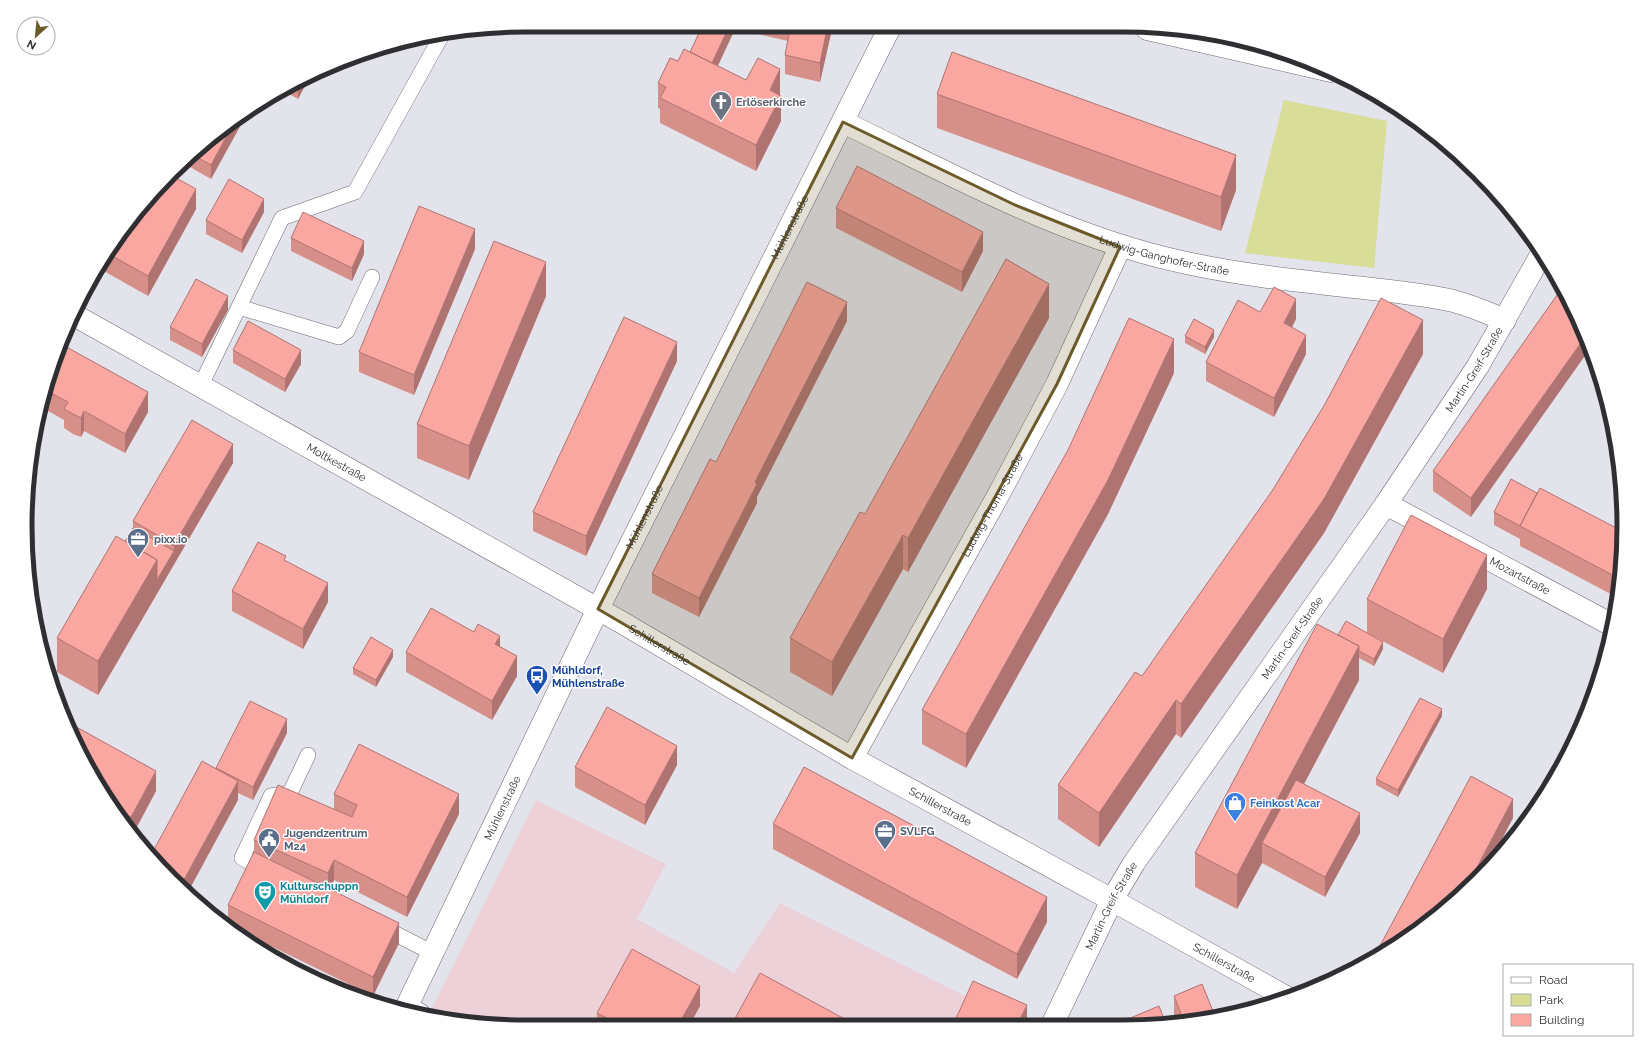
<svg xmlns="http://www.w3.org/2000/svg" width="1649" height="1052" font-family="Raleway,sans-serif">
<style>
.industrial{fill:#ecd2d8}
.green{fill:#d8dd97}
.lines{fill:none;stroke-linecap:round;stroke-linejoin:round}
.lane-casing{stroke:#6a6a72;stroke-width:16}
.street-casing{stroke:#6a6a72;stroke-width:23}
.secondary-casing{stroke:#6a6a72;stroke-width:23}
.lane{stroke:#fff;stroke-width:15}
.street{stroke:#fff;stroke-width:22}
.secondary{stroke:#fff;stroke-width:22}
.wall{fill:#d78f8a}
.shaded-wall{fill:#af7471}
.building{fill:#faa6a1;stroke:#af7471}
.marked{fill:#6c5b29;fill-opacity:0.2;stroke:#6c5b29;stroke-width:3;stroke-linejoin:round}
.labels{text-anchor:middle;stroke-width:3;stroke-linejoin:round;paint-order:stroke}
.worship-label{font-size:11px;font-weight:bold;fill:#5b616d;stroke:#fff;text-anchor:start}
.street-label{font-size:11px;fill:#2f2f33;stroke:#fff}
.service-label{font-size:11px;font-weight:bold;fill:#4e5e75;stroke:#fff;text-anchor:start}
.transit-label{font-size:11px;font-weight:bold;fill:#164399;stroke:#fff;text-anchor:start}
.shop-label{font-size:11px;font-weight:bold;fill:#366cbe;stroke:#fff;text-anchor:start}
.culture-label{font-size:11px;font-weight:bold;fill:#0d838f;stroke:#fff;text-anchor:start}
.rim{fill:none;stroke:#2f2f33;stroke-width:5}
</style>
<rect width="100%" height="100%" fill="#e3e3ec"/>
<path class="industrial" d="M536,800L666,864L637,919L734,973L780,903L1023,1025L461,1023L429,1014Z"/>
<path class="green" d="M1284,100L1387,121L1374,268L1245,253Z"/>
<g class="lines">
<g class="lane-casing">
<path id="lane" d="M239,307L339,337L347,331L372,277
M200,387L282,218L355,192L443,33
M267,871L242,858L271,796L290,793L308,755
M382,927L433,953
M408,1004L422,1012"/>
</g>
<g class="street-casing">
<g id="street">
<path id="s1" d="M843,122C953,175 1062,236 1182,262C1236,274 1290,280 1345,286C1380,290 1415,293 1449,300C1468,304 1487,313 1505,320"/>
<path id="s2" d="M74,315L621,622L852,758L1112,900L1286,997"/>
<path id="s3" d="M1386,504L1612,625"/>
<path id="s4" d="M852,758L1000,492L1057,384L1120,247"/>
<path id="s5" d="M406,1008L598,609L889,29"/>
<path id="s6" d="M1052,1025L1112,900L1134,863L1386,504L1478,366L1541,255"/>
</g>
</g>
<g class="secondary-casing">
<path id="secondary" d="M1147,29L1331,71"/>
</g>
<use href="#lane" class="lane"/>
<use href="#street" class="street"/>
<use href="#secondary" class="secondary"/>
</g>
<path class="wall" d="M701,29H832L820,82L785,74V55L788,41L735,29L718,66L746,80L780,94V95L781,121L756,171L660,123V109L658,108V83L678,61L690,52Z
M308,80L298,99L284,91Z
M937,94L1236,190L1221,231L937,128Z
M244,112V119L211,179L183,163L196,149Z
M836,208L983,251L962,292L836,228Z
M196,209L148,296L102,270V261L129,221Z
M264,212L242,253L206,234V220Z
M291,238L364,254L352,281L291,251Z
M475,249L414,395L359,372V352Z
M1562,288L1471,517L1433,491V471Z
M546,296L469,480L417,458V424Z
M228,310L202,357L170,340V327Z
M1260,312L1296,319L1292,327L1306,354L1274,417L1206,381V362Z
M1049,318L908,572L903,569L832,696L790,672V638L865,514Z
M847,321L757,497V503L699,617L652,593V574L716,462Z
M1185,336L1214,337L1205,354L1185,343Z
M233,350L301,364L285,392L233,363Z
M1423,354L1324,533L1181,738L1176,734L1099,847L1058,819V785L1142,676Z
M677,361L586,556L533,531V512Z
M52,365L148,412L125,453L84,431L81,437L73,434L64,428V420L43,408Z
M1174,373L1108,514L966,768L922,744V710Z
M233,463L98,695L57,672V638L125,541L133,528V521Z
M1537,493L1622,531L1620,591L1618,598L1520,546V539L1494,525V512Z
M286,561L328,602L303,649L232,611V591Z
M1487,589L1443,673L1367,633V599Z
M1338,635L1383,649L1374,666L1359,658V680L1304,784L1360,833L1325,897L1262,863L1237,909L1195,887V853Z
M500,647L517,676L492,720L406,672V652Z
M393,657L376,687L353,674V668Z
M1442,716L1398,797L1376,785V779Z
M287,733L253,800L238,793V800L216,769Z
M677,765L645,825L575,787V767Z
M92,777L156,791L133,834Z
M334,794L459,814L407,917L334,880L330,889L399,943L373,996L228,925V905L254,853V840L334,809Z
M773,824L1047,922L1017,979L773,849Z
M1174,996L1215,1016L1174,1023Z
M700,1006L690,1024L597,1023V1013Z
M1128,1019L1156,1026H1128Z"/>
<path class="shaded-wall" d="M728,29H735L708,86V72Z
M827,29H832L820,82V63Z
M780,69V94L770,116V90Z
M308,80L298,99V85Z
M781,96V121L756,171V145Z
M244,112V119L211,179V165L237,117Z
M1236,155V190L1221,231V197Z
M196,189V209L148,296V276Z
M264,199V212L242,253V240Z
M475,229V249L414,395V375Z
M983,232V251L962,292V272Z
M364,241V254L352,281V268Z
M546,262V296L469,480V446Z
M1049,284V318L908,572V538Z
M228,296V310L202,357V344Z
M1296,299V319L1284,343V323Z
M847,302V321L757,497V503L699,617V598L755,482Z
M1423,320V354L1324,533L1181,738V704Z
M1214,330V337L1205,354V347Z
M1306,335V354L1274,417V398Z
M1585,337L1589,350L1471,517V498Z
M1174,339V373L1108,514L966,768V734Z
M677,342V361L586,556V536Z
M301,350V364L285,392V379Z
M148,392V412L125,453V434Z
M84,411V431L81,437V418Z
M233,444V463L98,695V661L157,560L174,551V545Z
M903,535V569L832,696V662Z
M1487,555V589L1443,673V639Z
M328,583V602L303,649V629Z
M500,636V656L495,644Z
M1383,642V649L1374,666V659Z
M1359,646V680L1270,848L1262,843V863L1237,909V875Z
M393,650V657L376,687V680Z
M517,656V676L492,720V701Z
M1176,700V734L1099,847V813Z
M1442,709V716L1398,797V790Z
M287,719V733L253,800V787Z
M677,746V765L645,825V805Z
M156,771V791L133,834L131,831V817Z
M238,781V800L187,894L180,887Z
M459,794V814L407,917V897Z
M1513,799V818L1487,868L1466,888Z
M1360,813V833L1325,897V877Z
M334,860V880L328,893V873Z
M1047,897V922L1017,979V954Z
M399,923V943L373,996V977Z
M700,986V1006L690,1024H679Z
M1027,1005V1025H1017Z"/>
<path class="building" d="M701,29H728L712,63L690,52Z
M790,29H827L820,63L785,55Z
M684,49L746,80L758,58L780,69L770,90L781,96L756,145L660,98L666,87L658,83L670,58L678,61Z
M952,52L1236,155L1221,197L937,94Z
M237,117L211,165L191,154L196,149Z
M857,166L983,232L962,272L836,208Z
M171,175L196,189L148,276L107,253L129,221Z
M229,179L264,199L242,240L206,220Z
M419,206L475,229L414,375L359,352Z
M303,212L364,241L352,268L291,238Z
M494,241L546,262L469,446L417,424Z
M1006,259L1049,284L908,538L903,535L832,662L790,638L860,512L865,514Z
M196,279L228,296L202,344L170,327Z
M807,282L847,302L755,482L757,484L699,598L652,574L710,459L716,462Z
M1274,287L1296,299L1284,323L1306,335L1274,398L1206,362L1238,300L1260,312Z
M1562,288L1572,304L1585,337L1471,498L1433,471Z
M1381,298L1423,320L1324,499L1181,704L1176,700L1099,813L1058,785L1135,672L1142,676L1272,491L1325,404Z
M624,317L677,342L586,536L533,512Z
M1129,318L1174,339L1108,480L966,734L922,710L1068,450Z
M1194,319L1214,330L1205,347L1185,336Z
M248,321L301,350L285,379L233,350Z
M61,344L148,392L125,434L84,411L81,418L73,414L64,409L68,402L47,391L52,365Z
M192,420L233,444L174,545L133,521Z
M1511,479L1537,493L1520,526L1494,512Z
M1540,488L1622,531L1620,579L1520,526Z
M1411,515L1487,555L1443,639L1367,599Z
M133,528L174,551L157,580V560L125,541Z
M116,536L157,560L98,661L57,638Z
M258,542L286,556L284,560L328,583L303,629L232,591Z
M431,608L474,632L478,624L500,636L495,644L517,656L492,701L406,652Z
M1346,621L1383,642L1374,659L1359,651V646L1338,635Z
M1317,624L1359,646L1237,875L1195,853Z
M371,637L393,650L376,680L353,668Z
M1420,698L1442,709L1398,790L1376,779Z
M250,701L287,719L253,787L216,768Z
M607,707L677,746L645,805L575,767Z
M71,724L156,771L131,817L115,809L92,777Z
M359,744L459,794L407,897L334,860L328,873L254,840L278,785L352,817L357,805L334,794Z
M202,761L238,781L180,887L150,857Z
M804,767L1047,897L1017,954L773,824Z
M1471,776L1513,799L1466,888L1428,923L1374,957Z
M1296,780L1360,813L1325,877L1262,843Z
M254,852L399,923L373,977L228,905Z
M632,949L700,986L679,1024L616,1023L597,1013Z
M760,973L852,1023V1025L732,1024Z
M973,981L1027,1005L1017,1025H953Z
M1202,984L1215,1016L1184,1021L1174,996Z
M1159,1006L1166,1024L1156,1026H1131L1128,1019Z
M1243,1009L1244,1011L1230,1014Z"/>
<path class="marked" d="M843,122L1015,205L1120,247L1057,384L852,758L598,609Z"/>
<defs>
<g id="church-pin" transform="scale(1.15)"><path d="M0 17L-7.5 6A9.5 9.5 0 1 1 7.5 6Z" fill="#6b7280" stroke="#fff"/><path d="M-1.2-6h2.4v3.5h3.3v2.4h-3.3V6h-2.4V-.1h-3.3v-2.4h3.3Z" fill="#fff"/></g>
<g id="office-pin" transform="scale(1.15)"><path d="M0 17L-7.5 6A9.5 9.5 0 1 1 7.5 6Z" fill="#5c6f8a" stroke="#fff"/><path d="M-6-3h4V-5.5h4V-3h4V5H-6ZM-1-4.5V-3h2v-1.5ZM-6 0V1H6V0Z" fill="#fff"/></g>
<g id="bus-pin" transform="scale(1.15)"><path d="M0 17L-7.5 6A9.5 9.5 0 1 1 7.5 6Z" fill="#1a4fb4" stroke="#fff"/><path d="M-5-6H5V4H4V6H2V4H-2V6H-4V4H-5ZM-3.5-4V0h7V-4ZM-3.5 1.2v1.5H-2V1.2ZM2 1.2v1.5H3.5V1.2Z" fill="#fff"/></g>
<g id="shop-pin" transform="scale(1.15)"><path d="M0 17L-7.5 6A9.5 9.5 0 1 1 7.5 6Z" fill="#3f7fe0" stroke="#fff"/><path d="M-5-2.5h2.3a2.7 3.5 0 0 1 5.4 0H5L5.5 6h-11ZM-1.5-2.5h3a1.5 2.3 0 0 0-3 0Z" fill="#fff"/></g>
<g id="civic-pin" transform="scale(1.15)"><path d="M0 17L-7.5 6A9.5 9.5 0 1 1 7.5 6Z" fill="#5c6f8a" stroke="#fff"/><path d="M-.6-6.5H3V-4.5H.6V-3L4-1V1h2V6H-6V1h2V-1L-.6-3ZM-1.2 2.5V6h2.4V2.5Z" fill="#fff"/></g>
<g id="theatre-pin" transform="scale(1.15)"><path d="M0 17L-7.5 6A9.5 9.5 0 1 1 7.5 6Z" fill="#0f9aa8" stroke="#fff"/><path d="M-5-5.5Q0-4 5-5.5V0Q5 5 0 6Q-5 5-5 0ZM-3.3-2.5H-1v1.5H-3.3ZM1-2.5H3.3v1.5H1ZM-2.8 1Q0 5.5 2.8 1Z" fill="#fff"/></g>
</defs>
<g fill-rule="evenodd">
<use href="#church-pin" x="721" y="102"/>
<use href="#office-pin" x="138" y="539"/>
<use href="#bus-pin" x="537" y="676"/>
<use href="#shop-pin" x="1235" y="803"/>
<use href="#office-pin" x="885" y="831"/>
<use href="#civic-pin" x="269" y="839"/>
<use href="#theatre-pin" x="265" y="892"/>
</g>
<g class="labels">
<g class="worship-label">
<text x="736" y="106">Erlöserkirche</text>
</g>
<g class="street-label">
<text dy="4" stroke="none"><textPath href="#s5" startOffset="870">Mühlenstraße</textPath></text>
<text dy="4" stroke="none"><textPath href="#s1" startOffset="349">Ludwig-Ganghofer-Straße</textPath></text>
<text dy="4" stroke="none"><textPath href="#s6" startOffset="781">Martin-Greif-Straße</textPath></text>
<text dy="4" stroke="none"><textPath href="#s2" startOffset="301">Moltkestraße</textPath></text>
<text dy="4" stroke="none"><textPath href="#s4" startOffset="289">Ludwig-Thoma-Straße</textPath></text>
<text dy="4" stroke="none"><textPath href="#s5" startOffset="546">Mühlenstraße</textPath></text>
<text dy="4" stroke="none"><textPath href="#s3" startOffset="152">Mozartstraße</textPath></text>
<text dy="4" stroke="none"><textPath href="#s6" startOffset="457">Martin-Greif-Straße</textPath></text>
<text dy="4" stroke="none"><textPath href="#s2" startOffset="672">Schillerstraße</textPath></text>
<text dy="4" stroke="none"><textPath href="#s2" startOffset="996">Schillerstraße</textPath></text>
<text dy="4" stroke="none"><textPath href="#s5" startOffset="222">Mühlenstraße</textPath></text>
<text dy="4" stroke="none"><textPath href="#s6" startOffset="133">Martin-Greif-Straße</textPath></text>
<text dy="4" stroke="none"><textPath href="#s2" startOffset="1320">Schillerstraße</textPath></text>
</g>
<g class="service-label">
<text x="154" y="543">pixx.io</text>
<text x="900" y="835">SVLFG</text>
<text x="284" y="837">Jugendzentrum<tspan x="284" dy="13">M24</tspan></text>
</g>
<g class="transit-label">
<text x="552" y="674">Mühldorf,<tspan x="552" dy="13">Mühlenstraße</tspan></text>
</g>
<g class="shop-label">
<text x="1250" y="807">Feinkost Acar</text>
</g>
<g class="culture-label">
<text x="280" y="890">Kulturschuppn<tspan x="280" dy="13">Mühldorf</tspan></text>
</g>
</g>
<path d="M0 0H1649V1052H0ZM526 32H1123A494 494 0 0 1 1617 526V526A494 494 0 0 1 1123 1020H526A494 494 0 0 1 32 526V526A494 494 0 0 1 526 32Z" fill="#fff" fill-rule="evenodd"/>
<path class="rim" d="M526 32H1123A494 494 0 0 1 1617 526V526A494 494 0 0 1 1123 1020H526A494 494 0 0 1 32 526V526A494 494 0 0 1 526 32Z"/>
<rect x="1503" y="964" width="130" height="72" fill="#ffffff" stroke="#acacad"/>
<rect x="1511" y="977" width="20" height="6" fill="#ffffff" stroke="#acacad"/>
<text x="1539" y="984" font-size="12" fill="#2f2f33">Road</text>
<rect x="1511" y="994" width="20" height="12" fill="#d8dd97" stroke="#acacad"/>
<text x="1539" y="1004" font-size="12" fill="#2f2f33">Park</text>
<rect x="1511" y="1014" width="20" height="12" fill="#faa6a1" stroke="#acacad"/>
<text x="1539" y="1024" font-size="12" fill="#2f2f33">Building</text>
<g transform="translate(36 36) rotate(207)"><circle r="19" fill="#ffffff" stroke="#acacad"/>
<path d="M0-3L7 15L0 10L-7 15Z" fill="#6c5b29"/>
<text y="-6" font-size="11" font-weight="bold" text-anchor="middle" fill="#2f2f33">N</text>
</g>
</svg>
